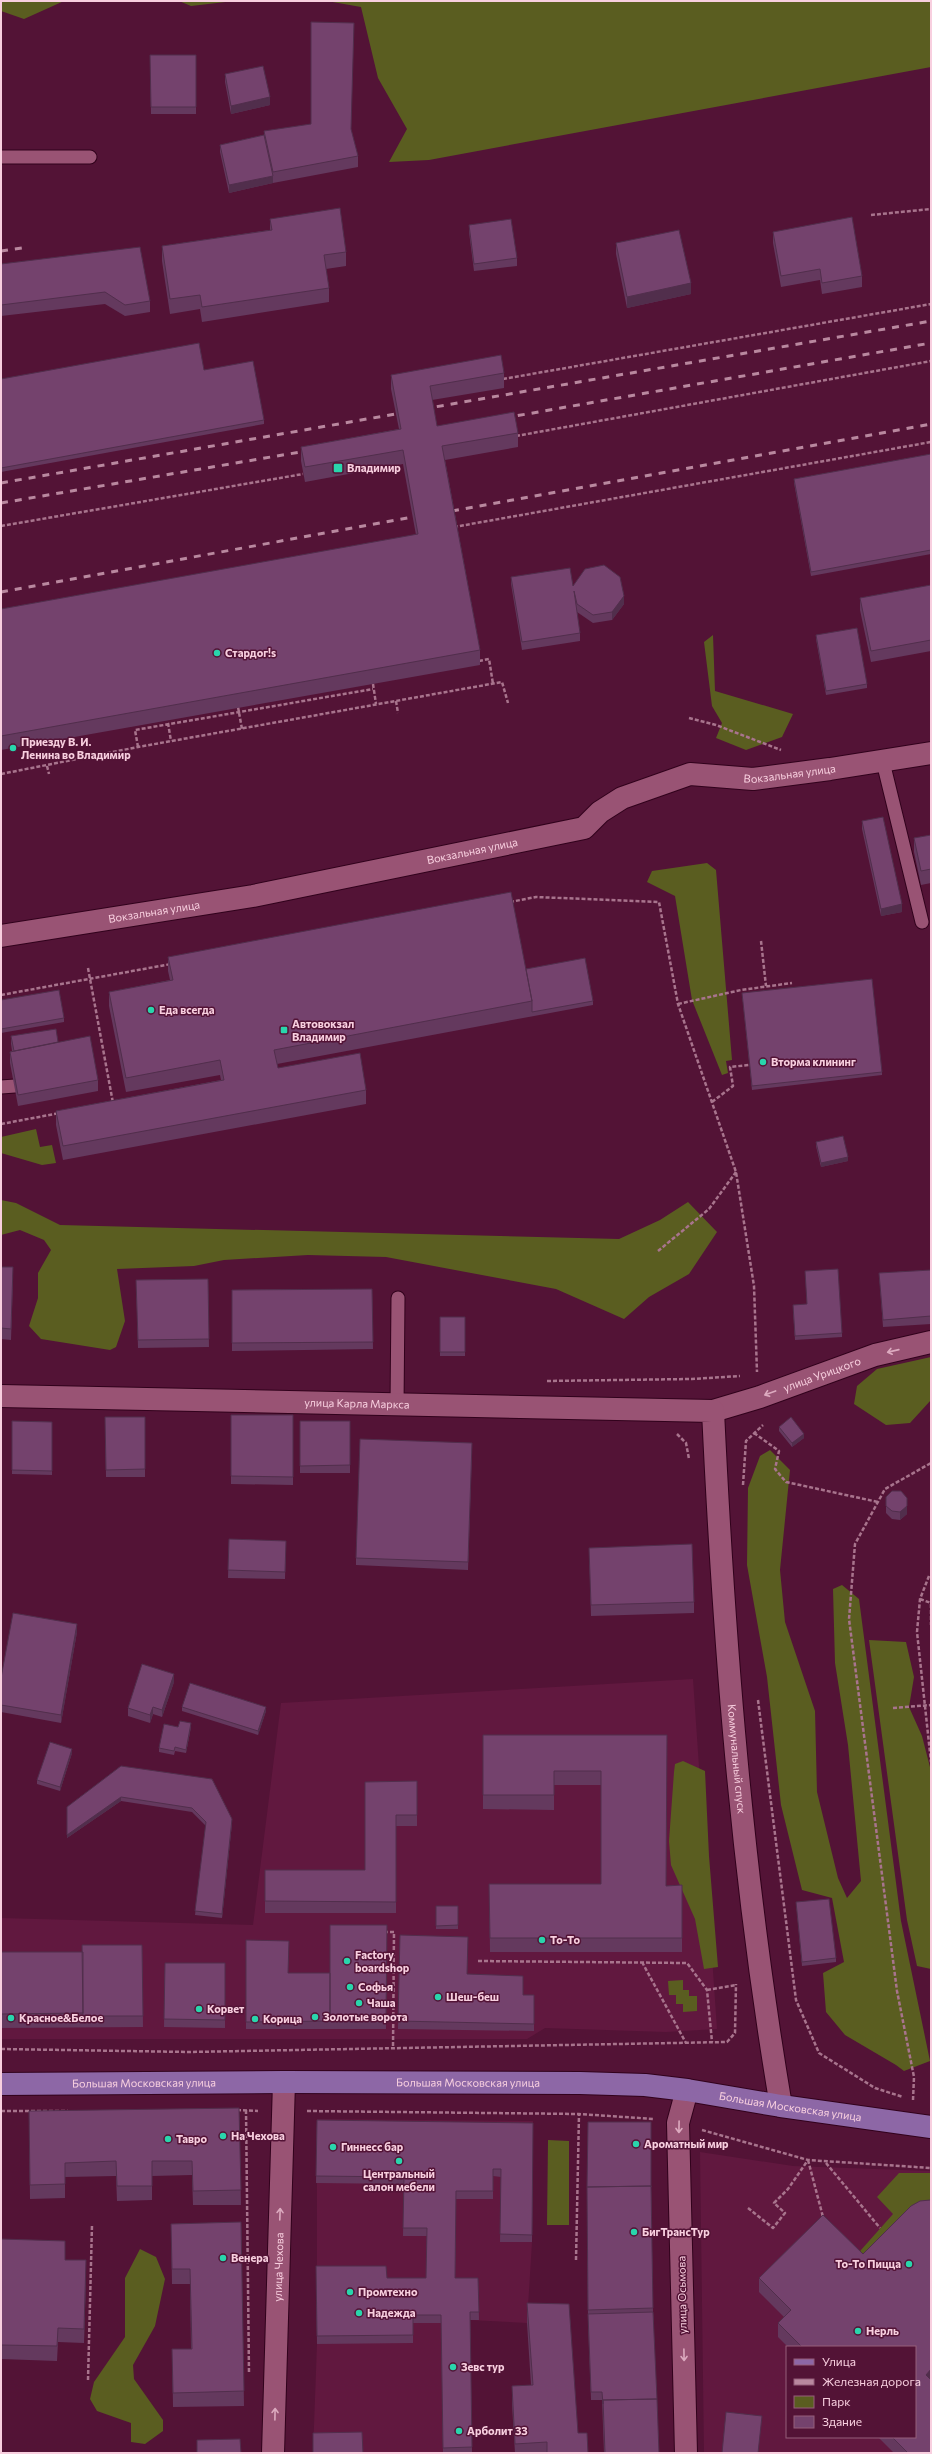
<svg xmlns="http://www.w3.org/2000/svg" width="932" height="2454" font-family="Commissioner,sans-serif">
<style>
.built{fill:#61183f;fill-rule:evenodd}
.green{fill:#5a5d20}
.lines{fill:none;stroke-linecap:round;stroke-linejoin:round}
.service-casing{stroke:#31021c;stroke-width:15}
.minor-casing{stroke:#31021c;stroke-width:24}
.tertiary-casing{stroke:#31021c;stroke-width:24}
.secondary-casing{stroke:#31021c;stroke-width:24}
.primary-casing{stroke:#31021c;stroke-width:24}
.path{stroke:#a8748d;stroke-width:2.5;stroke-dasharray:4 2;stroke-linecap:butt}
.service{stroke:#995374;stroke-width:13}
.minor{stroke:#995374;stroke-width:22}
.tertiary{stroke:#995374;stroke-width:22}
.secondary{stroke:#995374;stroke-width:22}
.primary{stroke:#8d67a6;stroke-width:22}
.rail{stroke:#b9889f;stroke-width:3;stroke-dasharray:7 7;stroke-linecap:butt}
.wall{fill:#64395e}
.shaded-wall{fill:#512e4c}
.building{fill:#74426d;stroke:#512e4c}
.oneway{stroke:#dcaabf}
.poi-dot{fill:#29d5ac;stroke:#531336;stroke-width:1.5}
.labels{text-anchor:middle;stroke-width:3;stroke-linejoin:round;paint-order:stroke}
.poi-label{font-size:11px;font-weight:bold;fill:#f8cfdf;stroke:#531336;text-anchor:start}
.street-label{font-size:11px;fill:#f8cfdf;stroke:#531336}
</style>
<rect width="100%" height="100%" fill="#531336"/>
<path class="built" d="M693,1679L717,2029L666,2032L545,2028L527,2039H1V1918L253,1925L281,1703Z
M317,2119L533,2121L532,2242L527,2323L470,2320L472,2453H313L317,2344Z
M700,2152L793,2166L931,2171V2453H704ZM787,2347H915V2437H787Z"/>
<path class="green" d="M1,1H64L24,19L1,11Z
M179,1H234L191,6Z
M327,1H931V67L429,160L389,162L407,129L378,78L361,7Z
M713,635L715,691L793,714L782,737L746,750L716,738L722,723L712,706L704,642Z
M707,863L716,870L732,1060L726,1061L728,1073L722,1075L692,1000L675,896L647,882L652,871Z
M36,1129L40,1147L52,1145L56,1163L42,1165L1,1153V1137Z
M1,1200L16,1203L60,1225L619,1239L660,1220L688,1202L717,1232L689,1274L649,1297L624,1319L556,1289L386,1257L308,1255L224,1260L194,1266L117,1269L125,1321L116,1347L110,1350L41,1339L29,1326L38,1298V1273L51,1250L44,1240L20,1230L1,1235Z
M931,1357V1400L910,1423L886,1425L854,1404L857,1386L877,1369Z
M770,1450L790,1470L780,1570L785,1622L815,1711L817,1792L838,1878L847,1898L861,1881L848,1745L835,1663L833,1589L842,1585L859,1599L901,1921L930,2061L904,2071L896,2065L845,2035L826,2012L823,1973L844,1962L832,1898L802,1890L781,1805L767,1677L747,1565L748,1488L760,1456Z
M869,1640L906,1642L914,1677L909,1707L922,1736L931,1771V1969L917,1966L907,1920Z
M683,1761L705,1771L709,1856L718,1967L704,1969L695,1919L671,1865L669,1841L674,1772L675,1764Z
M683,1980V1990H689V1996H697V2011L683,2012V2004H676V1995H669L668,1981Z
M548,2140L569,2141V2225H547Z
M899,2173H931V2215L863,2268L853,2259L893,2214L877,2197Z
M140,2249L156,2257L165,2279L155,2326L133,2365L134,2379L163,2420V2431L145,2444L131,2442V2423L97,2411L90,2399L94,2382L125,2337V2278Z"/>
<g class="lines">
<g class="service-casing">
<path id="service" d="M1,157H90
M883,762L922,922
M1,1087L15,1086
M397,1406L398,1298"/>
</g>
<g class="minor-casing">
<g id="minor">
<path id="s1" d="M1,936L253,896L584,828L600,812L622,798L690,774L753,779L830,769L931,753"/>
<path id="s2" d="M273,2453L284,2082"/>
</g>
</g>
<g class="tertiary-casing">
<g id="tertiary">
<path id="s3" d="M713,1411L760,1397L875,1355L931,1342"/>
<path d="M686,2453L678,2123L687,2090"/>
</g>
</g>
<g class="secondary-casing">
<g id="secondary">
<path id="s4" d="M1,1396L713,1411C724,1644 742,1876 781,2106"/>
</g>
</g>
<g class="primary-casing">
<g id="primary">
<path id="s5" d="M1,2084L284,2082L580,2083L645,2085L687,2090L781,2106L931,2127"/>
</g>
</g>
<path class="path" d="M871,215L931,209
M503,379L931,304
M516,436L931,361
M1,526L303,474
M454,527L931,442
M479,661L489,659L493,684
M373,684L376,704
M396,701L398,713
M238,707L242,729
M689,718L716,725L781,750
M168,723L171,741
M138,747L135,730L373,689
M47,766L49,774
M1,774L138,747L502,682L508,703
M510,902L536,897L659,902L678,1004L736,1172L754,1286L757,1372
M761,941L766,986
M88,968L113,1103
M1,995L171,964
M678,1004L741,990L792,983
M712,1102L733,1086L730,1067L749,1065
M1,1124L60,1113
M658,1251L709,1209L736,1172
M547,1381L692,1379L740,1376
M754,1433L779,1451L775,1469L786,1482L878,1502
M677,1434L686,1443L689,1459
M743,1485L746,1441L763,1425
M929,1576L920,1599L917,1632L931,1762
M920,1599L931,1603
M931,1604V1625
M758,1700L796,2000L819,2053L875,2088L903,2097
M893,1708L931,1705
M384,1932H394L393,2048
M478,1961L687,1963L707,1990L712,2042
M642,1962L686,2043
M707,1990L736,1985
M1,2049L189,2052L727,2042L735,2033L736,1984
M913,2100L914,2077L897,1991L849,1619L855,1544L885,1489L931,1463
M237,2110L258,2111
M246,2110L249,2374
M1,2111H68
M307,2111L579,2114L654,2119
M702,2130L808,2160L931,2168
M808,2160L823,2217
M826,2163L880,2228
M748,2208L773,2228L785,2213L774,2203L788,2189L808,2160
M576,2260L579,2114
M88,2380L92,2225"/>
<use href="#service" class="service"/>
<use href="#minor" class="minor"/>
<use href="#tertiary" class="tertiary"/>
<use href="#secondary" class="secondary"/>
<use href="#primary" class="primary"/>
<path class="rail" d="M1,251L22,248
M423,409L931,321
M504,418L931,343
M1,483L407,412
M1,503L312,450
M452,511L931,424
M1,592L413,517"/>
</g>
<path class="wall" d="M150,55H196V114H151Z
M225,74L270,105L231,114L225,82Z
M351,130L358,156V167L273,183L229,193L220,152V145L264,135V131Z
M270,219L346,252V266L326,269L329,288V302L202,322L200,309L170,314L162,261V246L270,230Z
M469,225L517,258V266L474,271L469,232Z
M773,232L862,276V287L822,294L820,280L781,287L773,243Z
M616,243L691,294L627,308L616,254Z
M1,264L150,301V312L125,316L105,304L1,316Z
M204,370L264,420V424L1,472V379Z
M504,373V388L432,400L437,426L518,433V447L445,460L480,650V665L1,750V609L416,535L403,464L305,482L301,461V447L399,429L391,389V375Z
M931,454V554L811,576L794,483V479Z
M511,577L573,586L624,604L612,620L593,623L577,612L580,633V641L522,650L511,584Z
M931,585V651L871,662L860,610V598Z
M816,635L867,684V688L826,695L816,639Z
M862,821L902,912L881,916L862,829Z
M931,835V883L921,885L914,852V838Z
M168,957L526,969L593,1001V1005L277,1064L278,1068L366,1090V1104L63,1160L56,1125V1111L221,1080L220,1075L126,1092L109,1006V992L170,980L168,971Z
M742,993L882,1072V1075L752,1090Z
M1,1000L64,1018V1022L1,1033Z
M11,1036L58,1042L98,1080V1091L18,1106L10,1063V1052L12,1051L11,1044Z
M816,1142L848,1161L821,1167L816,1146Z
M1,1267L13,1278L11,1340L1,1339Z
M931,1270V1324L883,1327L879,1273Z
M208,1279L209,1347L138,1348L136,1280Z
M372,1289L373,1349L232,1351V1290Z
M793,1309L842,1333V1337L795,1340Z
M440,1317H465V1356H440Z
M231,1415H293V1485L231,1484Z
M105,1417H145V1477H106Z
M12,1421L52,1422V1475L12,1474Z
M300,1421H350V1473H300Z
M779,1427L804,1438L792,1447L779,1431Z
M472,1451L468,1570L356,1565V1558Z
M886,1497L907,1514L900,1520L892,1519L886,1513Z
M229,1539L286,1541L285,1579L228,1578Z
M589,1548L694,1602V1613L591,1616Z
M77,1632L61,1723L1,1712V1678Z
M174,1682L162,1717L153,1714L150,1723L128,1716V1708Z
M182,1707L266,1711L258,1735L182,1711Z
M178,1727H191L186,1753L175,1751L174,1755L159,1752V1748Z
M483,1735H667L666,1886L682,1885V1952H490L489,1884H601V1785H554V1810L483,1809Z
M72,1753L60,1791L37,1784V1780Z
M121,1766L232,1823L222,1918L195,1915L206,1826L192,1812L121,1801L67,1838V1807Z
M417,1781V1826H396V1913H265V1870H365V1782Z
M796,1902L836,1958V1962L802,1966Z
M436,1906H458V1929H436Z
M387,1925L386,2029H246V1940L288,1973H330Z
M400,1935L467,1974L523,1995H534V2031L398,2029Z
M142,1945L143,2027L1,2028V1952H82Z
M165,1963H225V2028L164,2027Z
M239,2108L241,2205H193L192,2175L152,2176V2200L117,2201L116,2176L65,2177V2198L30,2199L29,2125Z
M317,2120L533,2123L532,2242H500L501,2177L493,2176V2199H456L455,2278H478L479,2320H470L472,2453H443L441,2323H413V2343L317,2344L316,2266L387,2278H426L427,2236H403L404,2184L316,2183Z
M587,2187L651,2188L653,2312L659,2453H604L602,2400H591L588,2322Z
M930,2200L931,2201V2453H894L878,2437H915V2347H788L778,2337V2323L784,2317L759,2292V2278L823,2215L863,2254L911,2206L920,2201Z
M241,2222L244,2406L173,2407L172,2349H191L190,2284H172L171,2224Z
M1,2239L65,2260L86,2275L84,2343L58,2342L57,2361L1,2359Z
M527,2303L578,2433L588,2453H515L512,2405V2386L531,2385L527,2323Z"/>
<path class="shaded-wall" d="M270,97V105L231,114V106Z
M273,176V183L229,193V185Z
M691,283V294L627,308V297Z
M624,596V604L612,620V612Z
M902,904V912L881,916V909Z
M848,1157V1161L821,1167V1163Z
M804,1434V1438L792,1447V1443Z
M907,1498V1514L900,1520V1512Z
M77,1624V1632L61,1723V1715Z
M174,1674V1682L162,1717V1710Z
M153,1707V1714L150,1723V1715Z
M266,1707V1711L258,1735V1731Z
M191,1723V1727L186,1753V1750Z
M72,1749V1753L60,1791V1787Z
M121,1797V1801L67,1838V1835Z
M232,1819V1823L222,1918V1914Z
M86,2260V2275L84,2343V2329Z
M931,2369V2384L926,2375Z"/>
<path class="building" d="M311,22L354,23L351,129L358,156L273,172L264,131L311,124Z
M150,55H196V107H151Z
M263,66L270,97L231,106L225,74Z
M264,135L273,176L229,185L220,145Z
M340,208L346,252L324,255L329,288L202,307L200,295L170,299L162,246L272,230L270,219Z
M852,217L862,276L822,283L820,269L781,276L773,232Z
M511,219L517,258L474,264L469,225Z
M679,230L691,283L627,297L616,243Z
M140,247L150,301L125,305L105,292L1,305V264Z
M199,343L204,370L253,361L264,420L1,468V379Z
M501,355L504,373L430,386L437,426L514,412L516,422L518,433L442,446L480,650L1,736V609L418,534L403,450L305,467L301,447L401,429L391,375Z
M931,454V550L811,572L794,479Z
M604,565L620,577L624,596L612,612L593,615L577,604L574,591L580,633L522,642L511,577L570,568L573,586L585,569Z
M931,585V640L871,651L860,598Z
M857,628L867,684L826,691L816,635Z
M883,817L902,904L881,909L862,821Z
M931,835V869L921,871L914,838Z
M511,892L532,1001L274,1050L278,1068L360,1053L366,1090L63,1146L56,1111L224,1080L220,1060L126,1078L109,992L173,980L168,957Z
M585,958L593,1001L532,1012V1001L526,969Z
M872,979L882,1072L752,1086L742,993Z
M59,990L64,1018L1,1029V1000Z
M56,1029L58,1042L14,1051L11,1036Z
M90,1036L98,1080L18,1095L10,1052Z
M843,1136L848,1157L821,1163L816,1142Z
M1,1267H13L11,1329L1,1328Z
M838,1269L842,1333L795,1336L793,1305L807,1304L805,1271Z
M931,1270V1316L883,1320L879,1273Z
M208,1279L209,1339L138,1340L136,1280Z
M372,1289L373,1342L232,1343V1290Z
M440,1317H465V1352H440Z
M231,1415H293V1477L231,1476Z
M105,1417H145V1469L106,1470Z
M791,1417L804,1434L792,1443L779,1427Z
M12,1421L52,1422V1471L12,1470Z
M300,1421H350V1465L300,1466Z
M360,1439L472,1443L468,1562L356,1558Z
M892,1491H901L907,1498V1506L900,1512L892,1511L886,1506V1497Z
M229,1539L286,1541L285,1572L228,1570Z
M692,1544L694,1602L591,1605L589,1548Z
M13,1613L77,1624L61,1715L1,1705V1678Z
M142,1664L174,1674L162,1710L153,1707L150,1715L128,1708Z
M190,1683L266,1707L258,1731L182,1707Z
M180,1721L191,1723L186,1750L175,1747L174,1751L159,1748L164,1724L178,1727Z
M483,1735H667L666,1886L682,1885V1938H490L489,1884H601V1771H554V1795H483Z
M50,1742L72,1749L60,1787L37,1780Z
M121,1766L212,1779L232,1819L222,1914L195,1911L206,1822L192,1808L121,1797L67,1835V1807Z
M417,1781V1815H396V1902L265,1901V1870H365V1782Z
M829,1899L836,1958L802,1962L796,1902Z
M436,1906H458V1925L436,1926Z
M330,1925H387L386,2015H330Z
M400,1935L468,1937L467,1974L523,1976V1995H534V2024L398,2021Z
M246,1940L289,1941L288,1973H330V2021L246,2022Z
M82,1945H142L143,2016H83Z
M1,1952H83V2013L1,2014Z
M165,1963H225V2020L164,2019Z
M239,2108L241,2190L193,2191L192,2161H152V2186H117L116,2161L65,2163V2184L30,2185L29,2111Z
M317,2120L533,2123L532,2235L500,2234L501,2169H493V2191H456L455,2278H478L479,2312H470L472,2447L443,2448L441,2315H413V2335L317,2336L316,2266H386L387,2278H426L427,2228H403L404,2177L316,2176Z
M588,2122H651V2187V2186L587,2187Z
M651,2186L653,2308L588,2310L587,2187Z
M930,2200L931,2201V2369L926,2375L931,2380V2453H908L892,2437H915V2347H802L778,2323L791,2310L759,2278L823,2215L863,2254L911,2206L920,2201Z
M241,2222L244,2391L173,2393L172,2349H192L190,2269H172L171,2224Z
M1,2239L65,2241V2260H86L84,2329L58,2328L57,2346L1,2345Z
M527,2303L569,2304L578,2433H587L588,2453H547V2442L515,2444L512,2386L533,2385Z
M653,2312L657,2399L603,2400V2404L602,2392H591L588,2314Z
M657,2399L659,2453H605L603,2400Z
M726,2412L762,2416L758,2453H722Z
M362,2432L363,2453H313V2433Z
M240,2439L241,2453H197V2440Z"/>
<defs><path id="oneway-shaft" d="M-6 0H5M1.5-3L5.5 0L1.5 3" fill="none" stroke-width="1.6" stroke-linecap="round" stroke-linejoin="round"/></defs>
<g class="oneway">
<use href="#oneway-shaft" transform="translate(893 1351) rotate(167)"/>
<use href="#oneway-shaft" transform="translate(770 1393) rotate(160)"/>
<use href="#oneway-shaft" transform="translate(679 2127) rotate(91)"/>
<use href="#oneway-shaft" transform="translate(280 2214) rotate(-88)"/>
<use href="#oneway-shaft" transform="translate(684 2355) rotate(89)"/>
<use href="#oneway-shaft" transform="translate(275 2414) rotate(-89)"/>
</g>
<g class="poi-dot">
<rect x="333" y="463" width="10" height="10" rx="2"/>
<circle cx="217" cy="653" r="4"/>
<circle cx="13" cy="748" r="4"/>
<circle cx="151" cy="1010" r="4"/>
<rect x="280" y="1026" width="8" height="8" rx="2"/>
<circle cx="763" cy="1062" r="4"/>
<circle cx="542" cy="1940" r="4"/>
<circle cx="347" cy="1961" r="4"/>
<circle cx="350" cy="1987" r="4"/>
<circle cx="438" cy="1997" r="4"/>
<circle cx="359" cy="2003" r="4"/>
<circle cx="199" cy="2009" r="4"/>
<circle cx="315" cy="2017" r="4"/>
<circle cx="11" cy="2018" r="4"/>
<circle cx="255" cy="2019" r="4"/>
<circle cx="223" cy="2136" r="4"/>
<circle cx="168" cy="2139" r="4"/>
<circle cx="636" cy="2144" r="4"/>
<circle cx="333" cy="2147" r="4"/>
<circle cx="399" cy="2161" r="4"/>
<circle cx="634" cy="2232" r="4"/>
<circle cx="223" cy="2258" r="4"/>
<circle cx="909" cy="2264" r="4"/>
<circle cx="350" cy="2292" r="4"/>
<circle cx="359" cy="2313" r="4"/>
<circle cx="858" cy="2331" r="4"/>
<circle cx="453" cy="2367" r="4"/>
<circle cx="459" cy="2431" r="4"/>
</g>
<g class="labels">
<g class="poi-label">
<text x="347" y="472">Владимир</text>
<text x="225" y="657">Стардог!s</text>
<text x="21" y="746">Приезду В. И.<tspan x="21" dy="13">Ленина во Владимир</tspan></text>
<text x="159" y="1014">Еда всегда</text>
<text x="292" y="1028">Автовокзал<tspan x="292" dy="13">Владимир</tspan></text>
<text x="771" y="1066">Вторма клининг</text>
<text x="550" y="1944">То-То</text>
<text x="355" y="1959">Factory<tspan x="355" dy="13">boardshop</tspan></text>
<text x="358" y="1991">Софья</text>
<text x="446" y="2001">Шеш-беш</text>
<text x="367" y="2007">Чаша</text>
<text x="207" y="2013">Корвет</text>
<text x="323" y="2021">Золотые ворота</text>
<text x="19" y="2022">Красное&amp;Белое</text>
<text x="263" y="2023">Корица</text>
<text x="231" y="2140">На Чехова</text>
<text x="176" y="2143">Тавро</text>
<text x="644" y="2148">Ароматный мир</text>
<text x="341" y="2151">Гиннесс бар</text>
<text x="399" y="2178" text-anchor="middle">Центральный<tspan x="399" dy="13">салон мебели</tspan></text>
<text x="642" y="2236">БигТрансТур</text>
<text x="231" y="2262">Венера</text>
<text x="901" y="2268" text-anchor="end">То-То Пицца</text>
<text x="358" y="2296">Промтехно</text>
<text x="367" y="2317">Надежда</text>
<text x="866" y="2335">Нерль</text>
<text x="461" y="2371">Зевс тур</text>
<text x="467" y="2435">Арболит 33</text>
</g>
<g class="street-label">
<text dy="4" stroke="none"><textPath href="#s1" startOffset="814">Вокзальная улица</textPath></text>
<text dy="4" stroke="none"><textPath href="#s1" startOffset="479">Вокзальная улица</textPath></text>
<text dy="4" stroke="none"><textPath href="#s1" startOffset="155">Вокзальная улица</textPath></text>
<text dy="4" stroke="none"><textPath href="#s3" startOffset="115">улица Урицкого</textPath></text>
<text dy="4" stroke="none"><textPath href="#s4" startOffset="356">улица Карла Маркса</textPath></text>
<text dy="4" stroke="none"><textPath href="#s4" startOffset="1061">Коммунальный спуск</textPath></text>
<text dy="4" stroke="none"><textPath href="#s5" startOffset="467">Большая Московская улица</textPath></text>
<text dy="4" stroke="none"><textPath href="#s5" startOffset="143">Большая Московская улица</textPath></text>
<text dy="4" stroke="none"><textPath href="#s5" startOffset="791">Большая Московская улица</textPath></text>
<text dy="4" stroke="none"><textPath href="#s2" startOffset="186">улица Чехова</textPath></text>
<text transform="translate(682 2295) rotate(-91)" y="4">улица Осьмова</text>
</g>
</g>
<rect width="932" height="2454" fill="none" stroke="#f8cfdf" stroke-width="4"/>
<rect x="786" y="2346" width="130" height="92" fill="#531336" stroke="#955e7a"/>
<rect x="794" y="2359" width="20" height="6" fill="#8d67a6" stroke="#955e7a"/>
<text x="822" y="2366" font-size="12" fill="#f8cfdf">Улица</text>
<rect x="794" y="2379" width="20" height="6" fill="#b9889f" stroke="#955e7a"/>
<text x="822" y="2386" font-size="12" fill="#f8cfdf">Железная дорога</text>
<rect x="794" y="2396" width="20" height="12" fill="#5a5d20" stroke="#955e7a"/>
<text x="822" y="2406" font-size="12" fill="#f8cfdf">Парк</text>
<rect x="794" y="2416" width="20" height="12" fill="#74426d" stroke="#955e7a"/>
<text x="822" y="2426" font-size="12" fill="#f8cfdf">Здание</text>
</svg>
